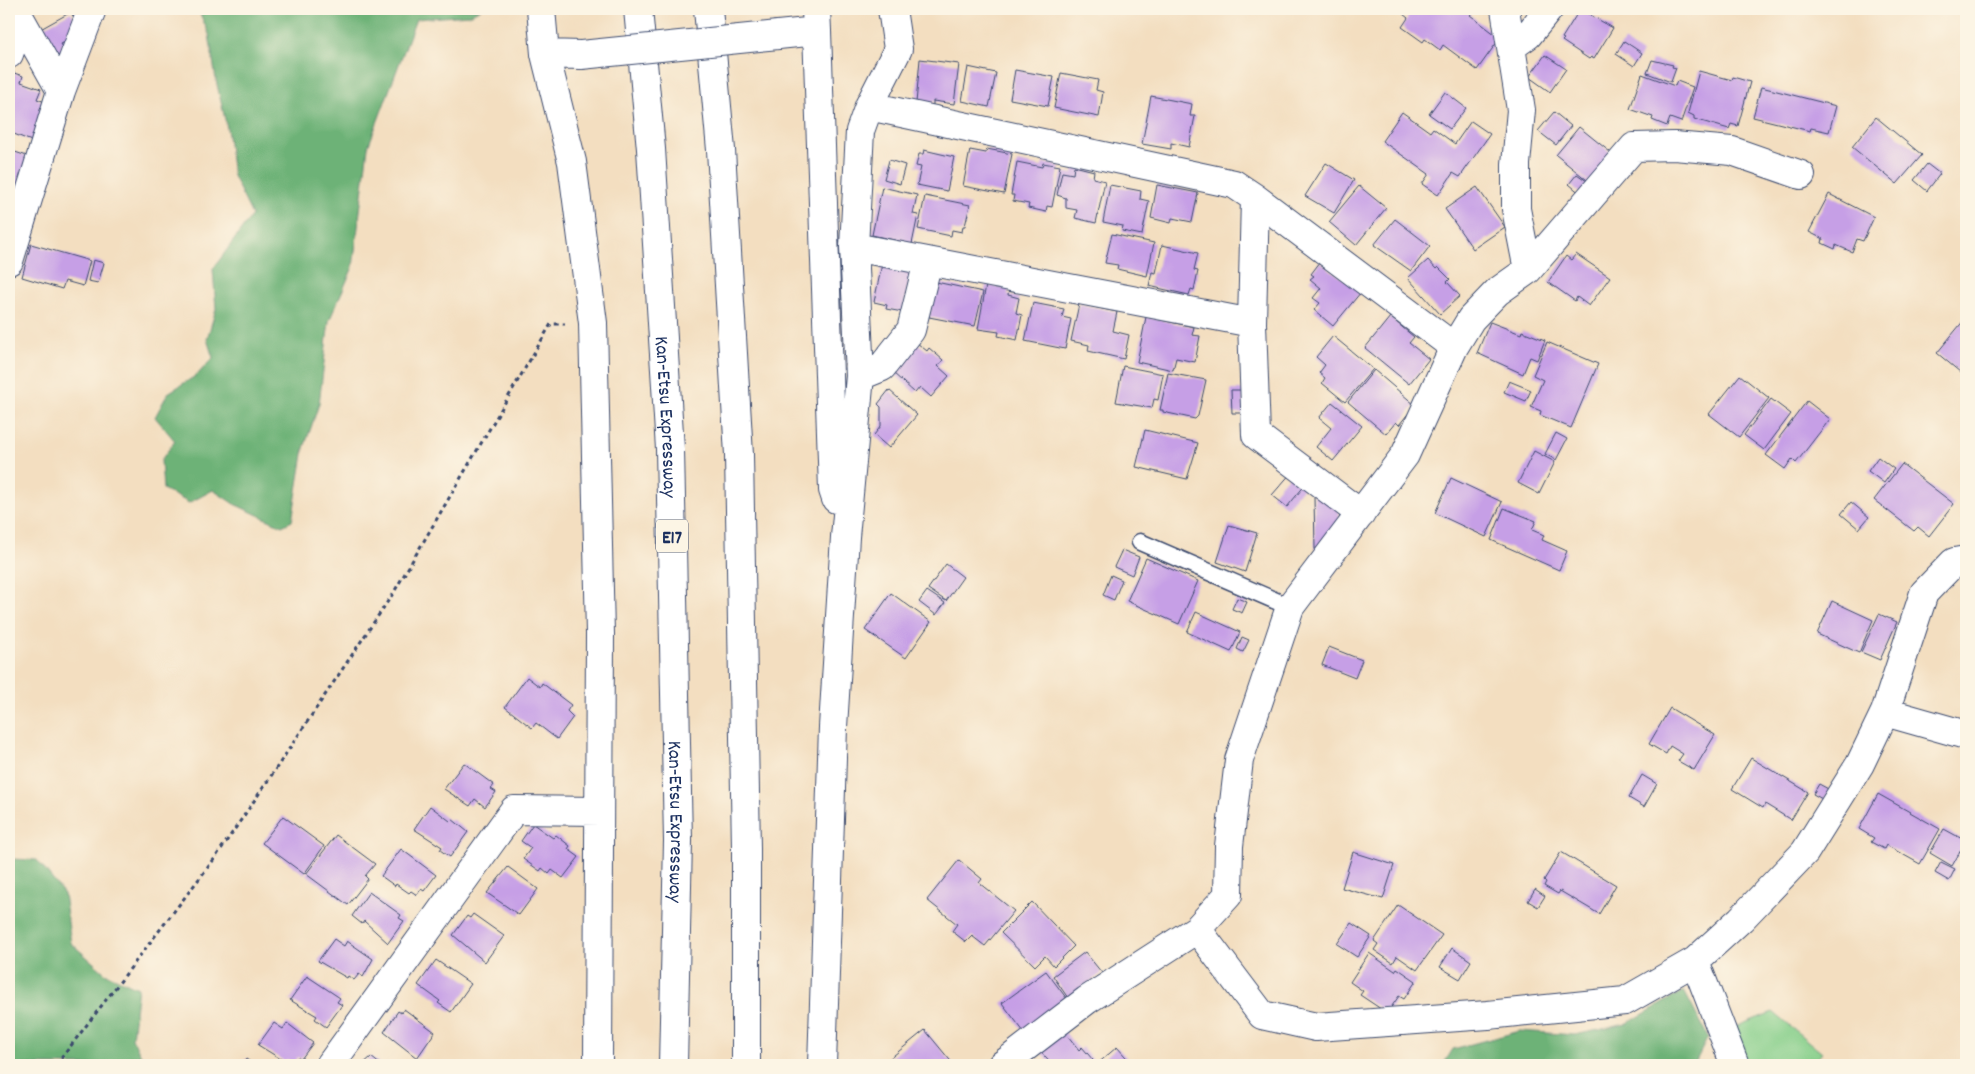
<svg xmlns="http://www.w3.org/2000/svg" width="1975" height="1074" font-family="Dekko,sans-serif">
<style>
.green{fill:#87cf8b;stroke:#517f74}
.forest{fill:#6db277;stroke:#44706a}
.building{fill:#c69fe6}
.lines{fill:none;stroke-linecap:round;stroke-linejoin:round}
.lane-casing{stroke:#3b496d;stroke-width:19}
.street-casing{stroke:#3b496d;stroke-width:30}
.highway-casing{stroke:#3b496d;stroke-width:30}
.path{stroke:#3b496d;stroke-width:3;stroke-dasharray:4 4;stroke-linecap:butt}
.lane{stroke:#fff;stroke-width:16}
.street{stroke:#fff;stroke-width:28}
.highway{stroke:#fff;stroke-width:28}
.street-bridge-casing{stroke:#3b496d;stroke-width:30;stroke-linecap:butt}
.street-bridge{stroke:#fff;stroke-width:28}
.labels{text-anchor:middle;stroke-width:4;stroke-linejoin:round;paint-order:stroke}
.shield{fill:#fcf5e5;stroke:#5e6a86;stroke-width:1}
.shield-label{font-size:19px;font-weight:bold;fill:#1b2f5e}
.street-label{font-size:20px;fill:#1b2f5e;stroke:#fcf5e5}
</style>
<rect width="100%" height="100%" fill="#fcf5e5"/>
<filter id="ink" filterUnits="userSpaceOnUse"><feTurbulence type="fractalNoise" baseFrequency=".02" numOctaves="2"/><feDisplacementMap in="SourceGraphic" scale="10" xChannelSelector="R" yChannelSelector="G"/><feConvolveMatrix kernelMatrix="1 2 1 2 8 2 1 2 1" color-interpolation-filters="sRGB"/></filter>
<filter id="wash" filterUnits="userSpaceOnUse"><feTurbulence type="fractalNoise" baseFrequency=".0096" numOctaves="4" result="noise"/><feDisplacementMap in="SourceGraphic" scale="20" xChannelSelector="R" yChannelSelector="G"/><feGaussianBlur stdDeviation="1.12" result="paint"/><feColorMatrix in="noise" values="0 0 0 0 0 0 0 0 0 0 0 0 0 0 0 0 0 1.4 0 .05"/><feComposite in="paint" operator="in"/></filter>
<g filter="url(#wash)">
<rect width="100%" height="100%" fill="#f3dec0"/>
<path class="green" d="M1773,1012L1822,1053L1811,1065H1741L1727,1030Z"/>
<path class="forest" d="M198,9H481L469,15L416,19L368,147L353,267L329,321L319,404L304,448L292,521L282,526L234,504L213,490L189,503L163,489L161,460L175,441L155,417L168,393L197,375L213,358L207,339L216,309L213,269L252,215L233,176L227,128L216,80L209,34Z
M9,859L37,860L64,894L71,943L105,973L138,988L132,1038L146,1065H9Z
M1684,991L1708,1037L1694,1065H1443L1453,1049L1520,1031L1575,1035L1626,1024Z"/>
<g id="blocks">
<path class="building" d="M1406,9H1469L1473,12L1470,15L1500,38L1477,70L1443,45L1440,50L1425,39L1423,42L1402,27L1408,18L1403,14Z
M1580,9L1613,28L1594,59L1591,57L1589,59L1562,41L1564,39L1562,38Z
M71,12L76,22L74,28L69,31L73,38L61,44L66,52L53,59L37,31Z
M1624,41L1642,53L1634,66L1616,54Z
M1545,55L1566,69L1550,92L1529,77Z
M920,59L959,64L954,104L933,101V105L916,103Z
M1652,60L1673,65L1672,67L1676,68L1671,82L1647,73Z
M968,67L996,73L989,107L962,101Z
M1015,70L1054,77L1048,106L1010,99Z
M1699,71L1732,80L1733,77L1750,82L1738,126L1731,124L1729,129L1694,119V116L1688,113Z
M14,73L23,76L21,82L41,89L37,99L48,103L34,142L9,132V86Z
M1061,73L1098,80L1096,90L1103,92L1099,117L1054,108Z
M1642,74L1675,86L1677,81L1693,87L1681,122L1670,118L1667,126L1652,120L1653,117L1630,109Z
M1761,87L1836,106L1829,132L1811,128L1810,131L1753,117Z
M1445,92L1466,108L1450,129L1429,114Z
M1151,96L1192,104L1190,116H1195L1189,147L1171,143V149L1142,144Z
M1402,112L1430,132L1433,128L1455,144L1471,121L1490,134L1460,177L1453,173L1438,195L1422,184L1429,174L1382,141Z
M1554,112L1571,126L1556,145L1538,131Z
M1876,117L1922,155L1897,184L1852,147Z
M1579,127L1615,156L1592,184L1556,155Z
M987,149L1012,154L1004,194L963,186L970,150L986,153Z
M9,150L30,157L17,196L9,193Z
M924,150L954,157L947,191L917,185L921,167L916,166L919,154H923Z
M889,160L905,165L900,184L884,179Z
M1017,162L1042,167L1043,163L1060,166L1052,207L1047,206L1046,212L1028,208L1029,204L1013,201L1014,195H1011Z
M1326,163L1354,180L1334,213L1305,196Z
M1927,164L1940,174L1927,191L1914,180Z
M1074,166L1094,171L1093,178L1105,181L1096,223L1075,218L1077,210L1066,208V198L1057,195L1062,172L1073,174Z
M1577,174L1591,184L1582,195L1569,184Z
M1110,185L1141,191L1140,199L1149,201L1142,235L1122,231L1123,226L1103,222Z
M1157,185L1198,193L1192,222L1172,218L1171,223L1151,218Z
M1359,186L1386,208L1356,245L1329,222Z
M882,187L917,195L913,214L918,215L912,244L872,235Z
M1477,187L1505,227L1473,249L1445,209Z
M1829,194L1874,217L1863,241L1857,239L1852,252L1836,245L1835,249L1822,243L1823,239L1809,232Z
M925,196L970,205L965,226H963L962,232L952,230L951,236L918,229Z
M1395,219L1430,246L1411,271L1374,245Z
M1112,234L1154,243L1147,276L1117,269L1118,265L1105,263Z
M31,244L90,261L83,286L65,281L62,289L22,277Z
M1162,245L1198,253L1194,270L1198,271L1194,290L1191,289L1189,295L1149,286L1152,272L1156,273Z
M1576,254L1610,277L1589,306L1577,297L1575,301L1548,282L1566,256L1571,260Z
M93,260L104,263L98,283L88,281Z
M1428,260L1436,269L1438,267L1450,279L1447,282L1460,296L1440,314L1408,278Z
M1320,262L1361,292L1333,326L1314,310L1320,303L1313,298L1321,288L1310,279L1314,276L1311,274Z
M882,264L911,270L903,312L886,309L887,305L874,302Z
M936,282L983,292L975,326L929,317Z
M986,285L1009,289L1008,295L1019,298L1016,313L1022,315L1017,340L998,336L999,332L978,329Z
M1033,303L1064,309L1062,317L1071,319L1065,349L1025,341Z
M1079,304L1117,312L1113,331L1129,335L1124,359L1088,351L1089,345L1071,341Z
M1146,317L1194,327L1192,335L1200,336L1195,362L1176,358L1173,370L1137,362Z
M1390,317L1414,337L1409,343L1429,359L1409,384L1365,348Z
M1965,319L1966,320V377L1937,353Z
M1490,322L1521,334L1522,331L1545,340L1537,360L1530,357L1523,374L1477,353Z
M1333,336L1373,369L1345,402L1322,383L1325,378L1319,373L1325,365L1316,357Z
M1547,342L1598,364L1571,428L1540,415L1541,411L1531,407L1543,380L1533,375Z
M917,343L927,351L929,348L943,360L938,366L949,376L931,397L920,387L915,393L892,372Z
M1123,366L1163,374L1158,400L1154,399L1152,408L1116,402Z
M1374,370L1415,405L1399,425L1396,422L1386,434L1348,402Z
M1168,373L1206,380L1198,416L1195,419L1163,412V410H1160Z
M1740,375L1769,398L1739,437L1709,414Z
M1509,381L1531,390L1526,401L1504,392Z
M889,390L917,415L889,448L874,435L881,426V407L878,404Z
M1231,390H1243L1244,413H1232Z
M1771,399L1791,414L1764,450L1744,435Z
M1807,401L1830,419L1796,463L1792,459L1785,469L1766,455Z
M1332,402L1362,426L1333,461L1316,447L1331,428L1319,418Z
M1145,430L1198,443L1187,479L1136,467Z
M1556,433L1567,439L1556,460L1545,454Z
M1534,451L1555,462L1539,494L1518,483Z
M1878,457L1894,469L1884,483L1868,471Z
M1902,464L1954,504L1929,536L1918,527L1914,531L1874,500Z
M1292,472L1306,484L1287,507L1272,495Z
M1451,478L1502,502L1486,537L1435,513Z
M1317,493L1338,508L1341,525L1321,553L1315,549L1314,497Z
M1851,502L1869,517L1859,529L1841,514Z
M1504,508L1536,521L1532,530L1544,535L1542,540L1567,551L1559,570L1491,540Z
M1229,525L1257,533L1245,572L1217,562Z
M1122,550L1139,557L1132,575L1114,567Z
M1146,558L1198,581L1179,624L1127,601Z
M946,564L963,577L946,601L928,589Z
M1111,575L1122,580L1114,600L1103,595Z
M927,591L945,603L936,615L919,602Z
M891,593L931,622L906,658L865,630Z
M1237,598L1247,602L1242,613L1232,609Z
M1832,601L1873,620L1859,653L1817,634Z
M1196,612L1240,632L1231,652L1187,632Z
M1879,614L1897,622L1880,660L1861,652Z
M1242,637L1249,640L1243,652L1237,649Z
M1329,647L1362,660L1355,678L1322,665Z
M527,677L540,687L542,683L571,705L567,711L573,717L557,739L536,723L532,728L505,707Z
M1670,708L1715,735L1694,770L1678,761L1683,754L1670,746L1666,754L1649,744Z
M1751,758L1808,792L1791,820L1765,804L1763,808L1732,789Z
M464,763L494,785L491,789L496,792L485,807L475,799L470,806L444,789Z
M1642,775L1657,784L1644,807L1629,798Z
M1819,784L1830,790L1824,800L1813,794Z
M1878,794L1940,829L1920,864L1886,845L1884,849L1871,842L1874,838L1859,829Z
M430,806L450,821L452,819L468,832L450,857L440,850L442,847L414,829Z
M283,816L324,846L304,874L262,843Z
M533,824L553,838L556,835L570,846L568,849L579,857L563,878L552,870L549,874L542,868L540,871L523,859L531,848L521,841Z
M1944,829L1966,841L1952,866L1930,853Z
M336,835L375,864L365,876L368,879L348,905L306,874Z
M401,849L436,875L424,891L421,889L417,895L411,891L409,893L396,884L395,886L381,876Z
M1353,852L1394,865L1383,899L1342,888Z
M1561,852L1616,885L1599,914L1560,891L1558,894L1544,886L1546,882L1544,880Z
M959,860L982,879L979,883L1014,911L985,946L972,936L966,942L952,931L957,924L927,900Z
M1941,862L1955,869L1949,881L1935,873Z
M508,867L538,889L519,915L487,893Z
M1535,889L1545,896L1538,907L1528,901Z
M369,892L401,915L399,918L404,921L388,943L364,921L362,924L352,916Z
M1032,902L1074,946L1054,966L1045,956L1035,966L1001,933Z
M1398,905L1442,935L1417,970L1397,956L1393,963L1374,950L1378,944L1374,941Z
M473,914L504,936L485,962L453,935L467,916L470,918Z
M1351,923L1371,936L1357,957L1337,944Z
M334,939L344,946L347,941L373,959L363,977L359,974L354,980L348,976L347,978L318,961Z
M1452,948L1471,961L1460,979L1440,967Z
M1085,952L1102,973L1068,998L1053,976Z
M1369,953L1395,971L1397,968L1416,981L1404,999L1399,996L1387,1013L1360,995L1363,991L1350,982Z
M436,960L471,984L451,1012L438,1003L440,1001L418,985Z
M1046,971L1067,999L1024,1032L1002,1003Z
M307,976L340,998L337,1002L342,1005L326,1027L315,1019L317,1016L290,1000Z
M404,1009L435,1032L417,1058L384,1032L398,1011L401,1013Z
M274,1023L283,1029L287,1023L313,1043L301,1059L298,1057L293,1063L287,1059L284,1061L258,1045Z
M925,1030L954,1065H892L888,1060Z
M1064,1031L1079,1050L1082,1047L1093,1060L1090,1062L1092,1065H1052L1040,1051Z
M1117,1047L1133,1065H1096Z
M371,1057L381,1065H362Z
M246,1059L255,1065H242Z"/>
</g>
</g>
<g filter="url(#ink)">
<use href="#blocks" fill-opacity="0" stroke="#3b496d" stroke-width="1"/>
<g class="lines">
<g class="lane-casing">
<path id="lane" d="M1140,542L1290,607"/>
</g>
<g class="street-casing">
<path id="street" d="M15,9L61,91
M541,9L545,54L581,55
M1505,9L1521,110L1516,164V209L1528,270
M817,31L833,490L836,499
M778,35L817,31L816,9
M1511,47L1528,35L1549,9
M9,54L21,20
M545,54L572,162L593,323L600,634L598,1065
M869,106L1234,184L1255,198L1252,323L1256,435L1361,514
M1255,198L1454,347
M854,247L1252,323
M9,261L61,91L92,9
M860,376L882,367L911,330L928,261
M1885,712L1966,735
M1197,929L1262,1015L1316,1027L1488,1015L1625,1001L1695,961L1741,919L1805,852L1860,764L1885,712L1924,593L1954,562L1966,560
M1695,961L1735,1065
M330,1065L514,810L599,811
M822,1065L833,727L845,537L860,376L854,247L860,131L869,106L898,49L892,9
M1002,1065L1087,1000L1197,929L1228,895L1229,846L1239,760L1290,607L1405,455L1454,347L1471,319L1497,292L1528,270L1634,147L1674,146L1732,151L1801,175"/>
</g>
<g class="highway-casing">
<g id="highway">
<path id="s1" d="M638,9L651,149L670,449L678,841L673,1065"/>
<path d="M708,9L721,150L739,455L746,849V1065"/>
</g>
</g>
<path class="path" d="M56,1065L215,858L269,779L394,592L551,324H565"/>
<use href="#lane" class="lane"/>
<use href="#street" class="street"/>
<use href="#highway" class="highway"/>
<g class="street-bridge-casing">
<path id="street-bridge" d="M581,55L778,35"/>
</g>
<use href="#street-bridge" class="street-bridge"/>
</g>
</g>
<g class="labels">
<rect class="shield" x="656" y="519.5" width="32" height="33" rx="4"/>
<g class="shield-label">
<text x="672" y="543">E17</text>
</g>
<g class="street-label">
<text dy="7" stroke="none"><textPath href="#s1" startOffset="409">Kan-Etsu Expressway</textPath></text>
<text dy="7" stroke="none"><textPath href="#s1" startOffset="814">Kan-Etsu Expressway</textPath></text>
</g>
</g>
<rect width="1975" height="1074" fill="none" stroke="#fcf5e5" stroke-width="30"/>
</svg>
